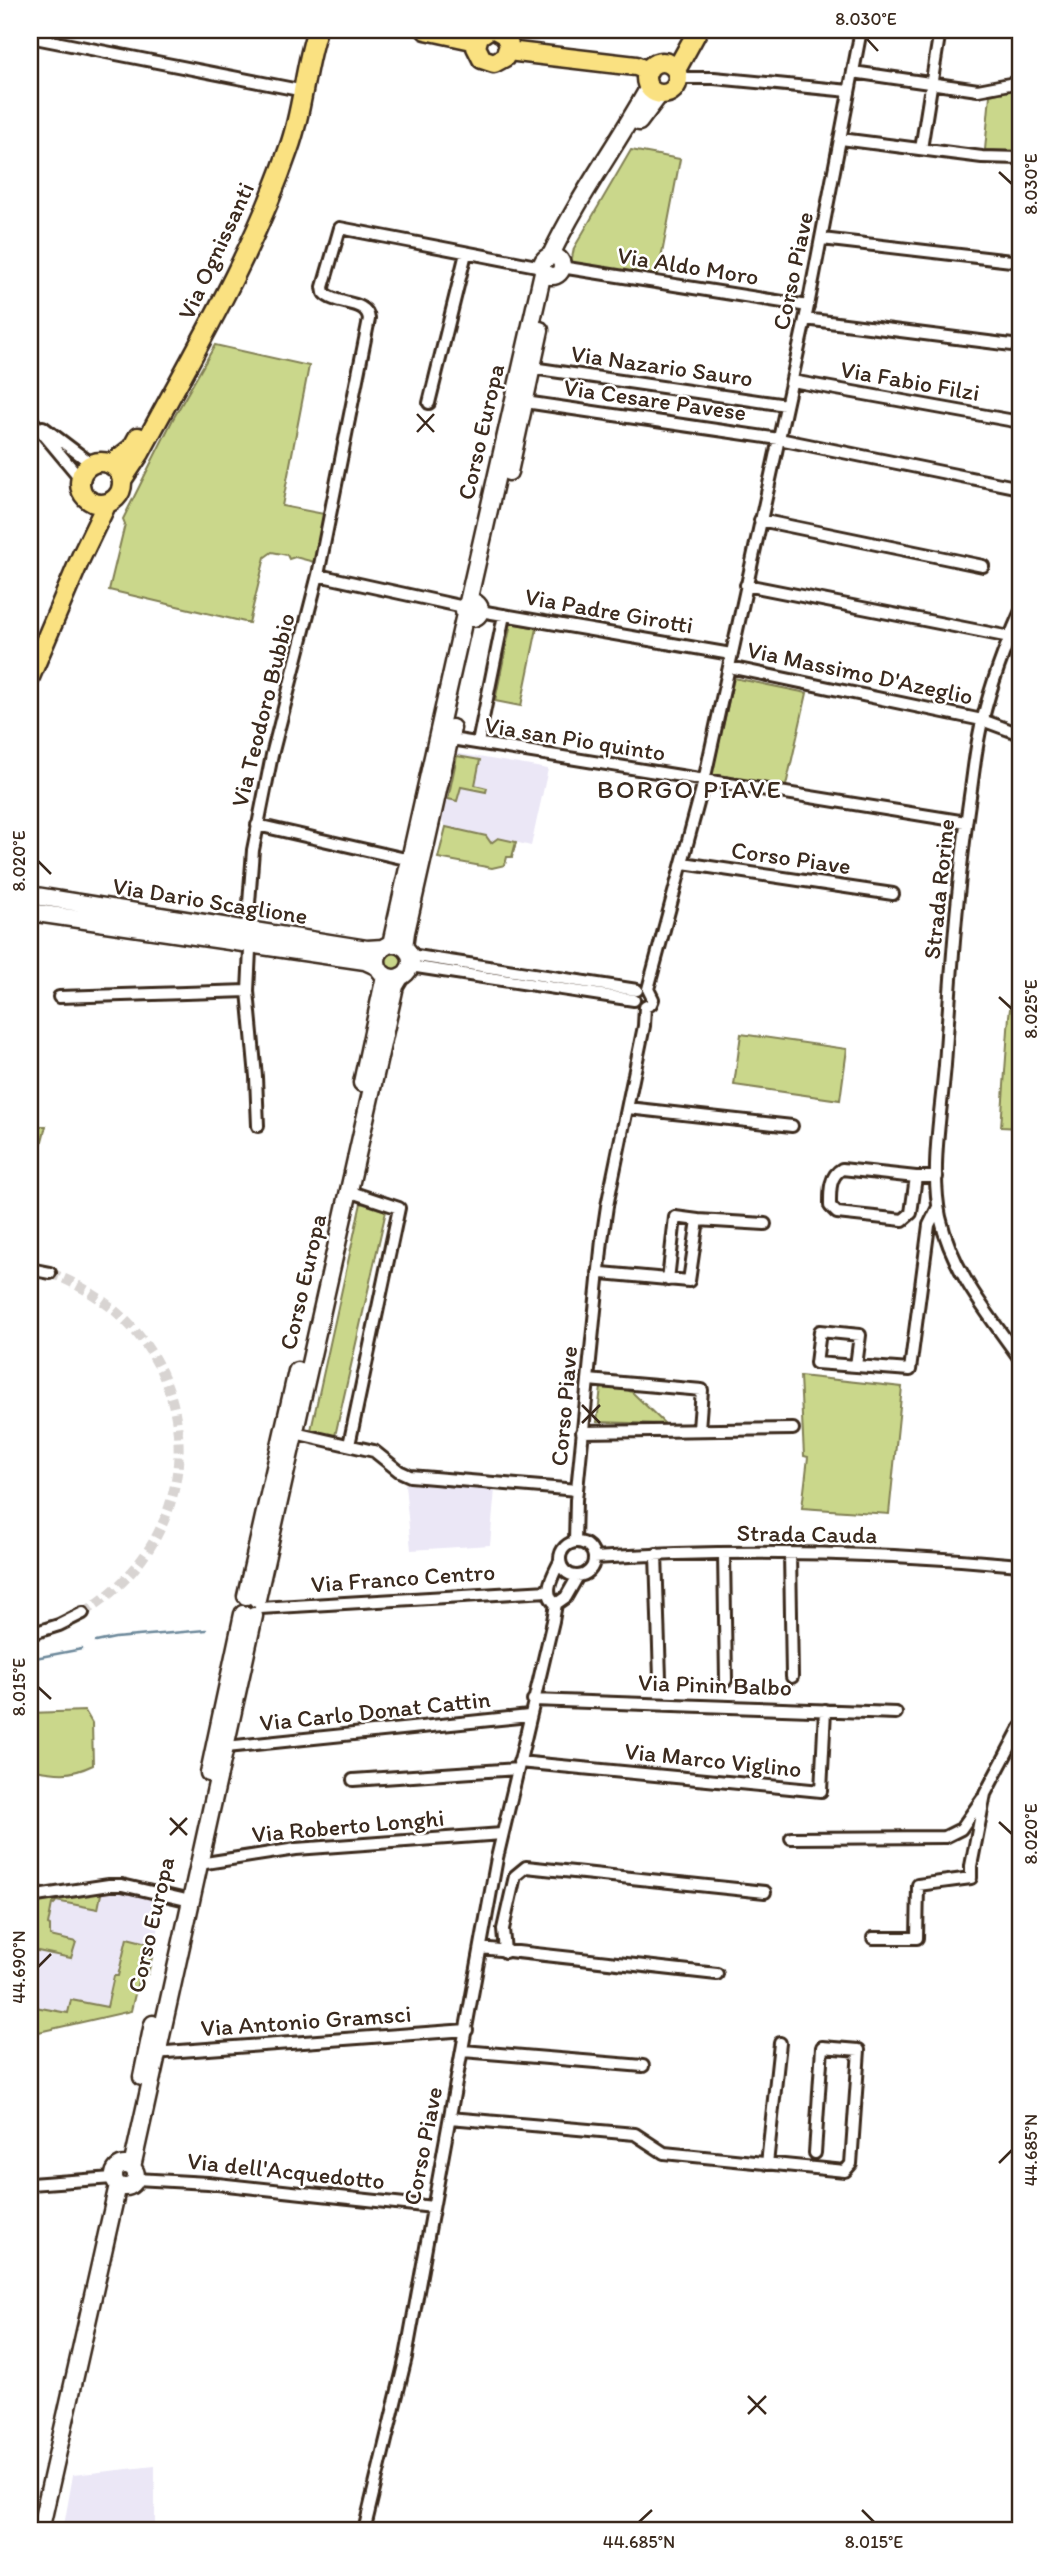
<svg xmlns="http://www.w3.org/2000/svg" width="1050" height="2561" font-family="Itim,sans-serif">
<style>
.built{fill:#ebe7f6}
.green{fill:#cad78b;stroke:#828054;stroke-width:2}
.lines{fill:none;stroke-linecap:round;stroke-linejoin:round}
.stream{stroke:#6d899b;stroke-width:2.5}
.minor-tunnel{stroke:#d8d4d2;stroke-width:10;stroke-dasharray:10 5;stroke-linecap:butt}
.minor-casing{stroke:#3b2a1e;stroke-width:16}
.secondary-casing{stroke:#3b2a1e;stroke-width:21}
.primary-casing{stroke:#3b2a1e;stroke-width:23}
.minor{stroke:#fff;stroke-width:10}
.secondary{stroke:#fff;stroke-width:16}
.primary{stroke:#fae181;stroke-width:18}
.ticks{fill:none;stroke:#3b2a1e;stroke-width:2.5}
.labels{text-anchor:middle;stroke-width:5;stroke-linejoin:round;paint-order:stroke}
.street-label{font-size:24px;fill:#3b2a1e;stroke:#fff}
.neighbourhood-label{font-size:26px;letter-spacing:2px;fill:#3b2a1e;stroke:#fff}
.neatline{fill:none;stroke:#3b2a1e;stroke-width:2.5}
.ticks-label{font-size:18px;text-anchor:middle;fill:#3b2a1e}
</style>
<rect width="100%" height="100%" fill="#fff"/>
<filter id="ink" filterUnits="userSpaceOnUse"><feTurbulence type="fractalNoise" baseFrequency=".0143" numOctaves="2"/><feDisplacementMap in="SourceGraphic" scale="14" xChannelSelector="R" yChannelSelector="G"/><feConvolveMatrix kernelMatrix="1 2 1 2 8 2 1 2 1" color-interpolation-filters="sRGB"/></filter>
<g filter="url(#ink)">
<path class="built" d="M455,753L548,769L531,846L498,838L491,843L486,836L446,827L441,819Z
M405,1484L495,1489L490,1545L411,1550Z
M106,1888L165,1901L148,1974L140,1972L131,2011L30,2034V1903Z
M155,2466V2531H63L73,2475Z"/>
<path class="green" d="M1020,88V151L985,150L990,95Z
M631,150L680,159L657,280L571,263L574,248Z
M215,345L309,366L282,506L324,514L314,562L295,557L289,559L287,555L272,552L265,557L249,623L109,590L125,524L123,519L173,419Z
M511,623L537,628L521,706L495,701Z
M734,678L807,693L785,790L711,778Z
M457,756L480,760L475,785L487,788L486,792L461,787L457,801L448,799Z
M446,827L486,836L491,843L498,838L516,842L512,857H507L505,865L492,868L438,858Z
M1020,937V1128L1001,1127L1009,1016Z
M384 961a10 10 0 1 1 20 0a10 10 0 1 1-20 0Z
M741,1034L847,1049L840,1100L734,1085Z
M30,1126H46L30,1186Z
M361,1203L386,1211L335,1436L311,1430Z
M800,1376L902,1387L889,1514L802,1508L808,1457L804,1456Z
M601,1387L624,1388L633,1393L665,1424L597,1422Z
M85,1711L92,1723L93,1765C68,1777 56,1774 30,1769V1713Z
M90,1891L101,1894L98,1909L56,1901L54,1905L52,1904L48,1925L50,1926V1936L76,1942L71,1958L33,1950L30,1961V1903Z
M127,1938L155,1945L148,1974L140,1973L131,2011L30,2034V2020H32L35,2007L68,2013L71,2000L107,2007L114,1976H118Z"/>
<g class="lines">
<path class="stream" d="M96,1642L115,1638L206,1630
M30,1659L82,1649"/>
<path class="minor-tunnel" d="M50,1273C207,1331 223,1526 83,1613"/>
<g class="minor-casing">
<path id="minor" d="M30,37L294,89
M853,72L978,90L1020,82
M679,78H714L849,91
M841,139L982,157L1020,158
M921,149L940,30
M822,239L1020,262
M561,267L808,306
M805,319L1020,346
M532,368L786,405
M792,381L1020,422
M525,402L779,439L1020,488
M429,403L466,253
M30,418L80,478
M43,427L92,464
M760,520L983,566
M318,575L464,607
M746,585L1010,637
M480,611L731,654
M1020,613C1005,647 992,682 983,718C976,743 974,770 970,796C957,885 951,975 945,1065C941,1114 930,1169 940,1217C952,1271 989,1315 1020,1359
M729,667L982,720L1020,734
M445,738L966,822
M478,743L504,615
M257,825L410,860
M683,863L893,894
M410,955L637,990
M410,966L634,1000
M59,997L248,991
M628,1108L792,1126
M258,1126L256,1077L248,991L250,950L247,930L253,850L272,755L318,575L369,319C367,299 336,306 324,293L323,287L340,228L542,267
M916,1177L911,1213L903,1220L837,1213L830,1206C830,1192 829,1176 842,1169L916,1177H937
M698,1220L765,1224
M30,1269L50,1273
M598,1273H602L689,1281L698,1220L675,1217L668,1280
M856,1366L860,1335L820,1331L816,1363L910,1370L929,1225L938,1207
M588,1380L702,1390L699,1429
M582,1432L793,1429
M295,1433L374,1451L399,1471L410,1476L577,1490
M349,1445L399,1208L354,1193
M575,1542L576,1500L602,1240L607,1206L644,1026L645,1007L651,1004L653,999L648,989L704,781L808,306L861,30
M560 1559a17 17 0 1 1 34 0a17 17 0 1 1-34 0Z
M790,1553L792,1677
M656,1554L660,1678
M724,1554L726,1680
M594,1558C736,1549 878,1552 1020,1565
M556,1604L566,1597L578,1576
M260,1608L548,1591
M30,1634L59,1625L83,1613
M533,1700L896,1713
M226,1747L529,1716
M519,1762L821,1791L825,1710
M353,1780L518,1769
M791,1838L945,1837L961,1829L982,1799
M199,1864L296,1849L502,1834
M30,1897L109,1885H122L182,1899
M873,1938H917L918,1885L971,1878V1866L985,1794L1020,1728
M481,1948L717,1974
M505,1952L503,1929L515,1876L526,1867L765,1892
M463,2051L643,2066
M153,2053L467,2030
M450,2118L635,2134L664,2153L845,2171L851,2164L859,2050L822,2047L815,2153
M767,2164L780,2043
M136,2179L208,2183L433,2207
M30,2184L113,2178
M364,2531L406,2357L497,1858L553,1621L556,1604C541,1593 554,1574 560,1561"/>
</g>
<g class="secondary-casing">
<path id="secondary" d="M639,122L660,94
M542 266a10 10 0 1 1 20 0a10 10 0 1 1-20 0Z
M550,257C578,197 617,145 649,87
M509,472L540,330
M464 610a8 8 0 1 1 16 0a8 8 0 1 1-16 0Z
M468,602L543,272
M30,895L367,949L383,948
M30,912L365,961L378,967
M391,944L465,614
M377 961a17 17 0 1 1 34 0a17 17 0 1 1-34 0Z
M404,947L406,932L452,728
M362,1083L385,976
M246,1596L297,1371
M257,1599L395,986L401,976
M209,1773L243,1614
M142,2077L153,2024
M114 2176a11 11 0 1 1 22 0a11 11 0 1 1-22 0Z
M132,2167L254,1616
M40,2531L118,2185"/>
</g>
<g class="primary-casing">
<path id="primary" d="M426,30L477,41
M488,30L479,36L476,47L482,59L494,63L505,57L509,45L505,35L496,30
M508,51L636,66L648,71
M646 78a16 16 0 1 1 32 0a16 16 0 1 1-32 0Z
M676,70L698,30
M80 483a21 21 0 1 1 42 0a21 21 0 1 1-42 0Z
M111,464L132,448L138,437
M122,480L140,453C193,354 252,256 289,148C303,110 304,68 317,30
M30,677L81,557L107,503"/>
</g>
<use href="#minor" class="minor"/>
<use href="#secondary" class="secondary"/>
<use href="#primary" class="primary"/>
</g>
</g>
<path class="ticks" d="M866,38L878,51M999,172L1012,184M417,414L434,432M417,432L434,414M38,861L51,874M999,997L1012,1009M582,1405L600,1423M582,1423L600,1405M38,1687L51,1699M170,1818L187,1835M999,1822L1012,1834M170,1835L187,1818M38,1967L51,1954M999,2163L1012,2150M748,2396L766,2414M748,2414L766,2396M862,2510L874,2522M639,2522L652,2510"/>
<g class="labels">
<g class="street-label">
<text transform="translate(216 251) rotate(-65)" y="8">Via Ognissanti</text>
<text transform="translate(688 266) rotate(9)" y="8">Via Aldo Moro</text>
<text transform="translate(793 271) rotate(-78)" y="8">Corso Piave</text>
<text transform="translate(662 366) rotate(8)" y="8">Via Nazario Sauro</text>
<text transform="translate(910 381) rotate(10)" y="8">Via Fabio Filzi</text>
<text transform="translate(655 400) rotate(8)" y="8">Via Cesare Pavese</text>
<text transform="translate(481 432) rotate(-77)" y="8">Corso Europa</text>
<text transform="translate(609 611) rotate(10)" y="8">Via Padre Girotti</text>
<text transform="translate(860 673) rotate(12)" y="8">Via Massimo D'Azeglio</text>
<text transform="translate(263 710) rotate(-76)" y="8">Via Teodoro Bubbio</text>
<text transform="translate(575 739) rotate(9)" y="8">Via san Pio quinto</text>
<text transform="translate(791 858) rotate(8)" y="8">Corso Piave</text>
<text transform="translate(939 889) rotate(-84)" y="8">Strada Rorine</text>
<text transform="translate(210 901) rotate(9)" y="8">Via Dario Scaglione</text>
<text transform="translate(303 1282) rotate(-77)" y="8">Corso Europa</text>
<text transform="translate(564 1406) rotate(-85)" y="8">Corso Piave</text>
<text transform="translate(807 1534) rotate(1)" y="8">Strada Cauda</text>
<text transform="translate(403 1578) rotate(-4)" y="8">Via Franco Centro</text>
<text transform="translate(715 1685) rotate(2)" y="8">Via Pinin Balbo</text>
<text transform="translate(375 1711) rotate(-6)" y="8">Via Carlo Donat Cattin</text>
<text transform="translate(713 1760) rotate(6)" y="8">Via Marco Viglino</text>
<text transform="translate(348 1826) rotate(-5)" y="8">Via Roberto Longhi</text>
<text transform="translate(151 1925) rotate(-77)" y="8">Corso Europa</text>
<text transform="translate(306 2021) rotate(-4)" y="8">Via Antonio Gramsci</text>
<text transform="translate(423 2146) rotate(-79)" y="8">Corso Piave</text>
<text transform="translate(286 2171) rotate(6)" y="8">Via dell'Acquedotto</text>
</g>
<g class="neighbourhood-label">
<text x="690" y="798">BORGO PIAVE</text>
</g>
</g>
<rect width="1050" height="2561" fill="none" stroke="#fff" stroke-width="77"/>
<rect x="38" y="38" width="974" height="2484" class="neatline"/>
<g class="ticks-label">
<text x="866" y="25">8.030°E</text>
<text transform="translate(1031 184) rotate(-90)" y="6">8.030°E</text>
<text transform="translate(19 861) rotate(-90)" y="6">8.020°E</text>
<text transform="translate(1031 1009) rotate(-90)" y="6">8.025°E</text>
<text transform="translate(19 1687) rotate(-90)" y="6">8.015°E</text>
<text transform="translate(1031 1834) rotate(-90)" y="6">8.020°E</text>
<text transform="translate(19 1967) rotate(-90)" y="6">44.690°N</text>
<text transform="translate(1031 2150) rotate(-90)" y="6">44.685°N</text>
<text x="639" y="2548">44.685°N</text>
<text x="874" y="2548">8.015°E</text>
</g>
</svg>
